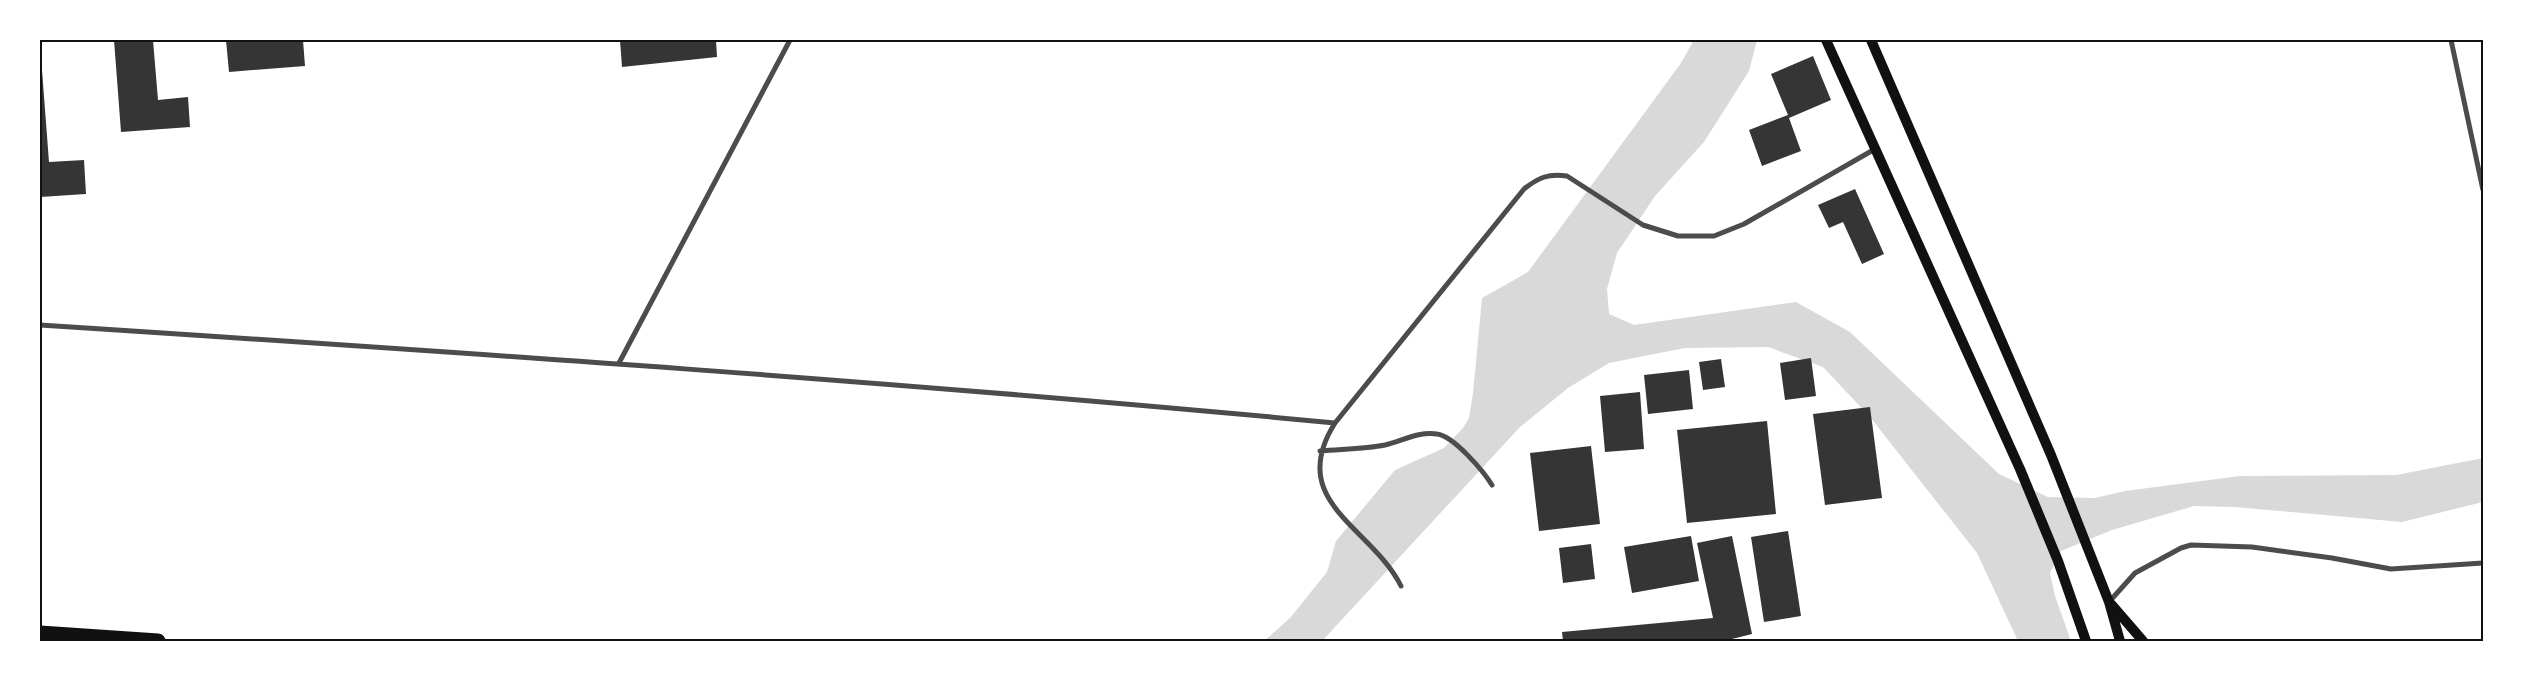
<svg xmlns="http://www.w3.org/2000/svg" width="2523" height="681" font-family="Rubik,sans-serif">
<style>
.water{fill:#d9d9d9}
.building{fill:#353535}
.lines{fill:none;stroke-linecap:round;stroke-linejoin:round}
.minor{stroke:#4c4c4c;stroke-width:5}
.secondary{stroke:#111;stroke-width:10}
.motorway{stroke:#111;stroke-width:15}
.neatline{fill:none;stroke:#111;stroke-width:2}
</style>
<rect width="100%" height="100%" fill="#fff"/>
<path class="water" d="M1694,40H1757L1749,71L1704,142L1655,196L1617,253L1607,289L1609,314L1634,325L1796,302L1850,332L1999,474L2048,497L2095,498L2125,491L2240,476L2396,475L2478,459H2483V502L2402,522L2235,507L2194,506L2112,530L2061,551L2050,573L2055,596L2071,641H2018L1977,553L1870,417L1823,367L1768,347L1685,348L1609,363L1568,388L1520,427L1322,641H1264L1290,618L1327,572L1336,541L1395,470L1444,448L1463,428L1469,418L1473,393L1482,298L1528,272L1681,63Z"/>
<path class="building" d="M114,40H153L158,100L188,97L190,127L121,132Z
M226,40H303L305,66L229,72Z
M620,40H716L717,57L622,67Z
M1813,56L1831,100L1789,118L1801,151L1762,166L1749,130L1788,115L1771,74Z
M41,57L49,162L84,160L86,194L40,197Z
M1855,189L1884,254L1862,264L1843,222L1829,228L1818,205Z
M1811,358L1816,396L1785,400L1780,363Z
M1721,359L1725,387L1703,390L1699,362Z
M1689,370L1693,409L1648,414L1644,375Z
M1640,392L1644,449L1605,452L1600,396Z
M1870,407L1882,498L1825,505L1813,414Z
M1767,421L1776,514L1687,523L1677,430Z
M1591,446L1600,524L1539,531L1530,453Z
M1788,531L1801,616L1764,622L1751,537Z
M1691,536L1699,581L1632,593L1624,547Z
M1732,536L1752,634L1724,641H1563L1562,632L1713,618L1697,543Z
M1591,544L1595,579L1563,583L1559,548Z"/>
<g class="lines">
<path class="minor" d="M2451,40L2483,190
M40,325C472,353 904,382 1335,423
M619,363L790,40
M1320,451C1341,449 1364,449 1385,445C1402,441 1419,431 1437,434C1454,436 1484,472 1492,485
M1401,586C1372,527 1285,502 1335,423L1524,189C1538,178 1548,173 1567,176L1643,225L1678,236H1714L1744,224L1875,149
M2109,602L2135,573L2181,548L2191,545L2252,547L2332,558L2391,569L2483,563"/>
<path class="secondary" d="M1826,40L2020,469L2058,561L2086,641
M1871,40L2051,455L2109,602L2120,641
M2111,604L2143,641"/>
<path class="motorway" d="M40,633L158,641"/>
</g>
<rect width="2523" height="681" fill="none" stroke="#ffffff" stroke-width="82"/>
<rect x="41" y="41" width="2441" height="599" class="neatline"/>
</svg>
